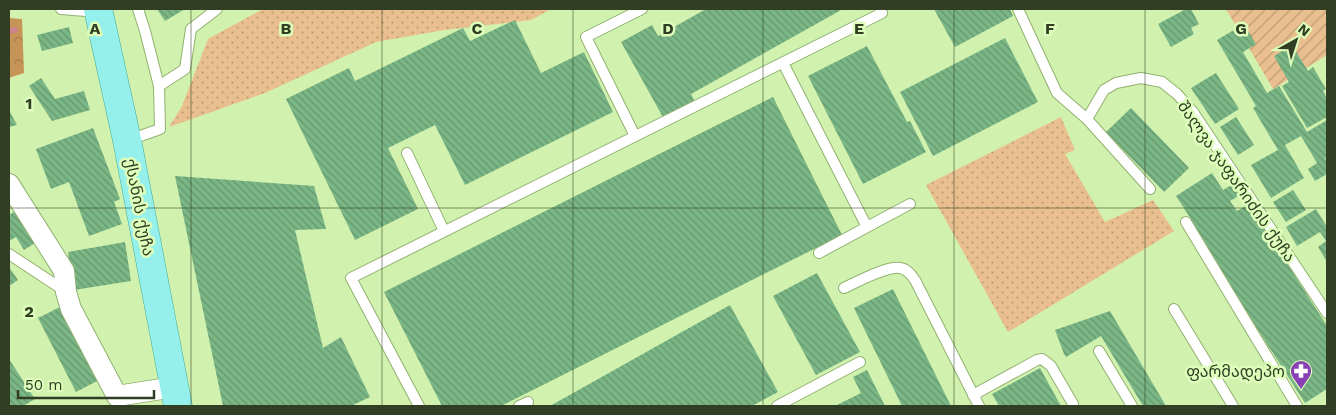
<svg xmlns="http://www.w3.org/2000/svg" width="1336" height="415" font-family="'Work Sans','Noto Sans Georgian',sans-serif">
<style>
.grass{fill:url(#grass-dots)}
.forest{fill:url(#forest-crowns)}
.garden{fill:url(#garden-furrows)}
.lines{fill:none;stroke-linecap:round;stroke-linejoin:round}
.stream{stroke:#d0818e;stroke-width:5.5}
.building{fill:url(#building-back-hatch)}
.lane-casing{stroke:#92b170;stroke-width:12}
.street-casing{stroke:#92b170;stroke-width:22}
.primary-casing{stroke:#44ab9b;stroke-width:29}
.lane{stroke:#fff;stroke-width:10}
.street{stroke:#fff;stroke-width:20}
.primary{stroke:#95efea;stroke-width:28}
.grid{fill:none;stroke:#313e23;stroke-width:1;stroke-opacity:0.55}
.labels{text-anchor:middle;stroke-width:5;stroke-linejoin:round;paint-order:stroke}
.street-label{font-size:16px;fill:#313e23;stroke:#deffbb}
.poi-label{font-size:16px;fill:#313e23;stroke:#deffbb;text-anchor:end}
.grid-label{font-size:16px;text-anchor:middle;font-weight:bold;fill:#313e23;stroke:#deffbb;stroke-width:5;stroke-linejoin:round;paint-order:stroke}
</style>
<defs>
<pattern id="grass-dots" width="8" height="8" patternUnits="userSpaceOnUse" patternTransform="scale(1.25)"><rect width="8" height="8" fill="#eabf8f"/><path d="M2 2h.1M6 6h.1" fill="none" stroke="#be9d74" stroke-width="1.8" stroke-linecap="round"/></pattern>
<pattern id="forest-crowns" width="20" height="18" patternUnits="userSpaceOnUse" patternTransform="scale(1.25)"><rect width="20" height="18" fill="#c79458"/><path d="M2 6a3 3 0 1 1 6 0M12 15a3 3 0 1 1 6 0" fill="none" stroke="#a27a48"/></pattern>
<pattern id="garden-furrows" width="10" height="10" patternUnits="userSpaceOnUse" patternTransform="scale(1.25)"><rect width="10" height="10" fill="#eabf8f"/><path d="M-1 1l2-2M0 10L10 0M9 11l2-2" fill="none" stroke="#be9d74"/></pattern>
<pattern id="building-back-hatch" width="6" height="6" patternUnits="userSpaceOnUse" patternTransform="scale(1.25)"><rect width="6" height="6" fill="#7bb786"/><path d="M-1 5l2 2M0 0l6 6M5-1l2 2" fill="none" stroke="#65966d"/></pattern>
</defs>
<rect width="100%" height="100%" fill="#d1f2ae"/>
<path class="grass" d="M263,9H551L531,20L444,30L376,42L265,93L169,127L182,106L208,39Z
M1061,117L1075,150L1065,154L1105,222L1153,200L1174,231L1008,332L926,185Z"/>
<path class="forest" d="M9,18L22,19L24,73L9,78Z"/>
<path class="garden" d="M1226,9H1327V55L1273,89Z"/>
<g class="lines">
<path class="stream" d="M9,31L15,30"/>
</g>
<path class="building" d="M157,9H185L165,21Z
M706,9H843L691,94L695,102L664,119L621,42L652,25L658,36Z
M934,9H1010L1013,16L955,47Z
M1186,9H1191L1199,24L1191,28L1194,34L1171,47L1158,24Z
M515,20L541,73L584,52L613,112L465,185L435,125L388,148L418,209L355,240L286,99L349,68L355,81L463,28L470,41Z
M1244,24L1256,44L1243,52L1267,93L1279,86L1307,132L1327,120V157L1325,158L1327,162V174L1315,181L1308,169L1317,163L1301,136L1285,145L1304,178L1271,198L1251,165L1278,150L1253,108L1256,106L1217,40Z
M69,27L73,43L42,51L37,35Z
M1005,38L1038,102L933,156L900,92Z
M1292,45L1308,71L1313,67L1326,89L1323,91L1327,99V117L1307,128L1282,86L1289,82L1274,56Z
M867,46L907,122L910,121L926,152L863,184L808,76Z
M1216,73L1239,109L1215,124L1191,88Z
M41,78L55,99L84,91L90,110L52,121L29,86Z
M773,97L842,235L501,406H442L384,292Z
M1131,108L1189,168L1164,192L1106,132Z
M9,110L17,125L9,127Z
M1236,117L1254,145L1238,155L1220,127Z
M93,128L120,199L114,202L122,224L89,236L69,182L51,189L36,149Z
M1212,173L1223,190L1235,183L1242,194L1230,201L1237,211L1249,204L1327,326V389L1305,403L1188,221L1191,219L1176,196Z
M175,176L314,186L326,229L295,230L323,348L341,337L370,397L351,406H223Z
M1293,190L1306,210L1286,222L1273,202Z
M19,209L38,241L24,250L16,237L9,241V215Z
M1316,209L1327,227V262L1318,247L1326,241L1320,232L1297,246L1286,227Z
M125,242L131,281L74,290L68,252Z
M9,267L18,280L9,286Z
M817,273L860,352L816,375L773,296Z
M893,289L951,406H902L854,308Z
M730,305L778,392L752,406H550Z
M60,307L99,380L76,392L38,318Z
M1110,311L1166,406H1143L1101,336L1066,357L1064,354L1055,330Z
M9,359L35,399L23,406H9Z
M1040,368L1061,406H999L992,394Z
M867,370L885,406H835L861,393L853,377Z"/>
<g class="lines">
<g class="lane-casing">
<path id="lane" d="M61,9L98,12
M138,9L145,31L159,86
M1018,9L1057,93L1087,119L1150,189
M783,63L867,227L910,204
M1087,119L1104,90L1116,83L1141,78L1162,82L1177,94L1193,112L1327,313
M635,136L586,37L642,9
M129,140L160,129L159,86L185,69L191,29L217,9
M407,153L444,231
M1186,222L1297,406
M819,253L867,227
M9,254L65,291
M844,288C857,282 886,266 900,268C907,269 911,274 915,280L979,406
M1174,309L1233,406
M1099,351L1132,406
M973,395L1037,360L1042,359L1051,366L1073,404
M419,406L351,278L882,13L880,9
M519,406L528,402
M777,406L860,362"/>
</g>
<g class="street-casing">
<path id="street" d="M9,184L64,271L66,292L71,309L117,396L174,387"/>
</g>
<g class="primary-casing">
<path id="primary" d="M98,9L127,140L178,406"/>
</g>
<use href="#lane" class="lane"/>
<use href="#street" class="street"/>
<use href="#primary" class="primary"/>
</g>
<path class="grid" d="M191,9V406M382,9V406M573,9V406M763,9V406M954,9V406M1145,9V406M9,208H1327"/>
<defs>
<g id="pharmacy-pin" transform="scale(1.125)"><path d="M0 17L-7.5 6A9.5 9.5 0 1 1 7.5 6Z" fill="#8741b4" stroke="#deffbb"/><path d="M-2-6h4v4h4v4h-4v4h-4v-4h-4v-4h4Z" fill="#fff"/></g>
</defs>
<g fill-rule="evenodd">
<use href="#pharmacy-pin" x="1301" y="371"/>
</g>
<g class="labels">
<g class="street-label">
<text transform="translate(1237 181) rotate(55)" y="6">შალვა ჯაფარიძის ქუჩა</text>
<text transform="translate(140 207) rotate(79)" y="6">ქსანის ქუჩა</text>
</g>
<g class="poi-label">
<text x="1285" y="377">ფარმადეპო</text>
</g>
</g>
<g class="grid-label">
<text x="95" y="34">A</text>
<text x="286" y="34">B</text>
<text x="477" y="34">C</text>
<text x="668" y="34">D</text>
<text x="859" y="34">E</text>
<text x="1050" y="34">F</text>
<text x="1241" y="34">G</text>
<text x="29" y="109">1</text>
<text x="29" y="317">2</text>
</g>
<rect width="1336" height="415" fill="none" stroke="#313e23" stroke-width="20"/>
<g transform="translate(1296 40) rotate(39)" stroke="#deffbb" stroke-width="4" paint-order="stroke">
<path d="M0-4L9 19L0 12L-9 19Z" fill="#313e23"/>
<text y="-8" font-size="14" font-weight="bold" text-anchor="middle" fill="#313e23">N</text>
</g>
<path d="M18 390v8h136v-8" fill="none" stroke="#313e23" stroke-width="2.5"/>
<text x="25" y="390" font-size="15" fill="#313e23" stroke="#deffbb" stroke-width="4" paint-order="stroke">50 m</text>
</svg>
